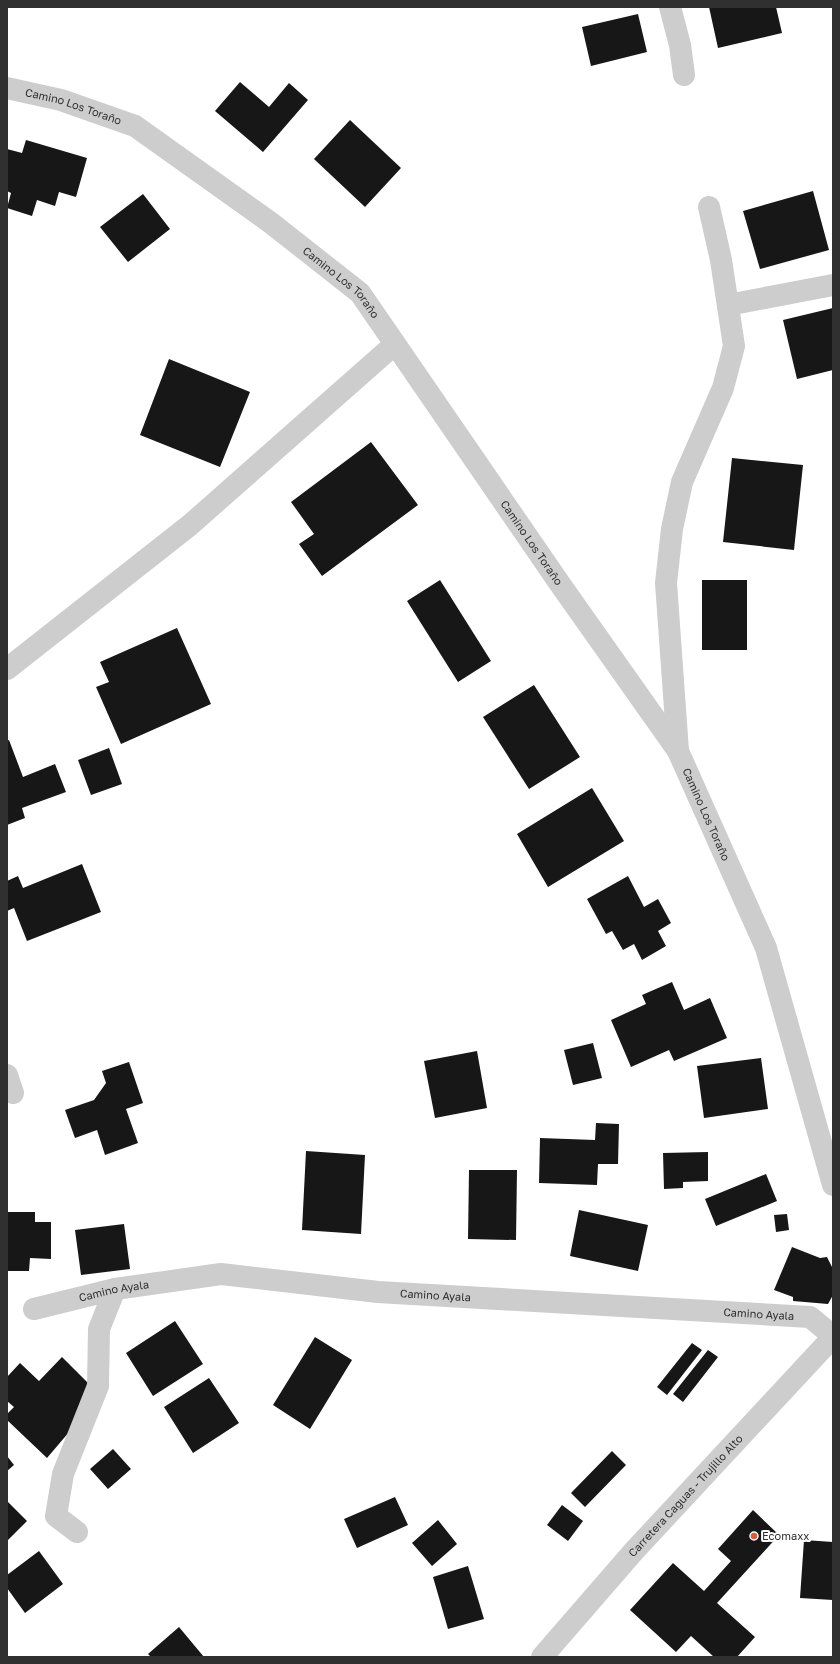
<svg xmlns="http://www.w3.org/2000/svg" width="840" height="1664" font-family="'Golos Text',sans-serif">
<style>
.building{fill:#171717}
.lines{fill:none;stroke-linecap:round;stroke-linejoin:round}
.minor{stroke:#cdcdcd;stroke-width:22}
.poi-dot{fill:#d55e43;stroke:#fff;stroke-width:1.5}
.labels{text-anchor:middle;stroke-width:4;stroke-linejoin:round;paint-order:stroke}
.street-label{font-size:11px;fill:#303030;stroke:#fff}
.poi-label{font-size:11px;fill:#303030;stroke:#fff;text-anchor:start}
</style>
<rect width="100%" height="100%" fill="#fff"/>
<path class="building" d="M709,7H776L782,33L718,48Z
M638,14L647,52L591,66L582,27Z
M240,82L269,107L289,83L308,100L263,152L215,111Z
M350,120L401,168L365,207L314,159Z
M26,140L87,158L76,197L59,192L55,206L37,200L32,216L7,208L11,193L7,191V149L22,153Z
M813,191L829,250L760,269L743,211Z
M143,194L170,229L128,262L100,227Z
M833,308V370L797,379L783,320Z
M169,359L250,392L220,467L140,435Z
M371,442L418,505L322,576L299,544L314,534L291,502Z
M732,458L803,465L794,550L723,542Z
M440,580L491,661L458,682L407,601Z
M702,580H747V650H702Z
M177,628L211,704L121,744L96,687L109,682L100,662Z
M534,685L580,757L529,789L483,717Z
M9,740L23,777L55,764L66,792L22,808L25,818L7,825V741Z
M109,748L122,784L91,795L78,760Z
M592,788L624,841L548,887L517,834Z
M82,864L101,912L27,941L14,908L7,911V881L18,876L23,888Z
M628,876L644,907L658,899L671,923L658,931L666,946L642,960L634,944L623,950L612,931L606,934L587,899Z
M672,982L684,1010L710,998L727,1038L674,1061L669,1050L631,1067L611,1020L646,1004L642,995Z
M593,1043L602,1078L573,1085L564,1050Z
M477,1051L487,1108L435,1118L424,1061Z
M761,1058L768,1109L704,1118L697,1066Z
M129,1062L143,1103L126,1109L138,1143L105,1155L97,1130L75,1138L65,1110L94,1100L106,1083L102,1071Z
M596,1123L619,1124L618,1164H598L597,1185L539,1183L540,1138L595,1140Z
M306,1151L365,1155L361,1234L302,1230Z
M708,1152V1181L683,1182V1188L664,1189L663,1153Z
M469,1170H517L516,1240L468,1239Z
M766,1174L777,1201L716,1226L705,1199Z
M579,1210L648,1225L638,1271L570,1256Z
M7,1212H35V1222H51V1259L30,1258L29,1271H7Z
M787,1214L789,1230L776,1232L774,1215Z
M124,1224L130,1269L81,1275L75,1230Z
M792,1247L820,1258L827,1257L833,1269V1295L828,1304L793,1301V1297L774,1290Z
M175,1321L203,1364L153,1396L126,1353Z
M315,1337L352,1360L310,1429L273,1405Z
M692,1343L702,1350L667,1395L657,1387Z
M708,1350L718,1357L683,1402L673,1394Z
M62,1357L89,1384L81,1418L47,1458L7,1420V1414L14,1407L7,1401V1377L20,1363L39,1381Z
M209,1378L239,1423L193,1453L164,1407Z
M113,1449L131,1469L108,1489L90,1469Z
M612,1451L626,1465L585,1507L571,1493Z
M7,1456L14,1465L7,1471Z
M395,1497L408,1525L357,1548L344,1519Z
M7,1501L27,1521L7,1541Z
M562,1505L583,1521L568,1541L547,1525Z
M753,1510L779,1535L717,1603L755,1637L737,1657H714L691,1636L676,1652L630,1610L673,1563L704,1591L731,1561L718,1549Z
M438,1520L457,1544L432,1566L412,1543Z
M804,1540L833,1542V1600L800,1598Z
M39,1551L63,1584L25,1613L7,1588V1575Z
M468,1566L484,1619L448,1629L433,1577Z
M179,1627L204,1657H151L148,1654Z"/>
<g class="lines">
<g class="minor">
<path d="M670,7L680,45L684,75"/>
<path id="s1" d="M7,88L61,100L135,126L271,223L360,293L560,584L678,751L766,948L833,1185"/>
<path d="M728,305L833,285"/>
<path d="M7,669L190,525L395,344"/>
<path d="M678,751L666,583L672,529L682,482L723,388L734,346L721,260L709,207"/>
<path d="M7,1075L13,1093"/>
<path id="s2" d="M34,1309L115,1289L221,1274L378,1292L810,1317L833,1336"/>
<path d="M77,1532L56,1516L63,1474L98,1386L99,1329L115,1289"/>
<path id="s3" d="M542,1657L634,1551L833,1337"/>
</g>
</g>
<circle class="poi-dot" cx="754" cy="1536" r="4"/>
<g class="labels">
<g class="street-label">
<text dy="4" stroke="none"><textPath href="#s1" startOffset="69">Camino Los Toraño</textPath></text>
<text dy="4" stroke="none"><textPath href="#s1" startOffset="393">Camino Los Toraño</textPath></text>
<text dy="4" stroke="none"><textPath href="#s1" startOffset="717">Camino Los Toraño</textPath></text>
<text dy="4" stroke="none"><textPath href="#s1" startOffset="1041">Camino Los Toraño</textPath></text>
<text dy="4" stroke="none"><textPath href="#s2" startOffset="82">Camino Ayala</textPath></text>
<text dy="4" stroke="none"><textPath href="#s2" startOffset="406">Camino Ayala</textPath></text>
<text dy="4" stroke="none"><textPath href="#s2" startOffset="730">Camino Ayala</textPath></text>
<text dy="4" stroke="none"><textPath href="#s3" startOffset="216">Carretera Caguas - Trujillo Alto</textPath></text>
</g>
<g class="poi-label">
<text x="762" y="1540">Ecomaxx</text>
</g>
</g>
<rect width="840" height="1664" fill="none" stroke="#303030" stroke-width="16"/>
</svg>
